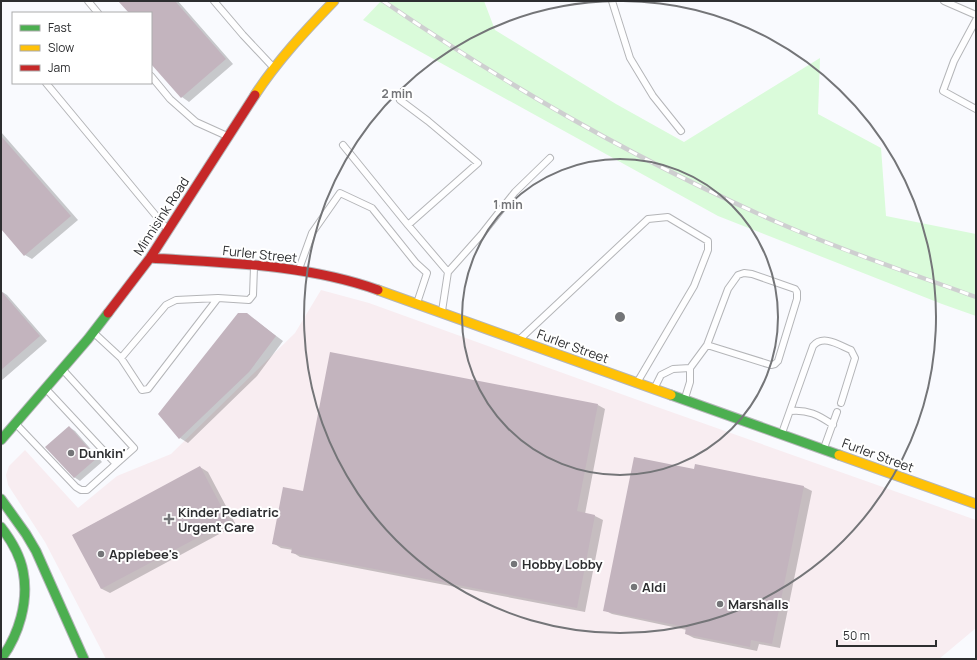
<svg xmlns="http://www.w3.org/2000/svg" width="977" height="660" font-family="Manrope,sans-serif">
<style>
.commercial{fill:#f8edf1}
.green{fill:#dafbda}
.shadow{fill:#0003}
.building{fill:#c3b4be}
.lines{fill:none;stroke-linecap:round;stroke-linejoin:round}
.lane-casing{stroke:#b4b5b8;stroke-width:8}
.fast-casing{stroke:#b4b5b8;stroke-width:11}
.slow-casing{stroke:#b4b5b8;stroke-width:11}
.jam-casing{stroke:#b4b5b8;stroke-width:11}
.lane{stroke:#fefeff;stroke-width:6}
.fast{stroke:#4caf50;stroke-width:9}
.slow{stroke:#ffc107;stroke-width:9}
.jam{stroke:#c62828;stroke-width:9}
.rail-casing{stroke:#cecfd0;stroke-width:4.5}
.rail{stroke:#fff;stroke-width:3;stroke-dasharray:9;stroke-linecap:butt}
.ring{fill:none;stroke:#747578;stroke-width:2}
.poi-dot{fill:#747578;stroke:#fff;stroke-width:1.5}
.labels{text-anchor:middle;stroke-width:4;stroke-linejoin:round;paint-order:stroke}
.street-label{font-size:13px;fill:#2d2e30;stroke:#fff}
.poi-label{font-size:13px;font-weight:bold;fill:#2d2e30;stroke:#fff;text-anchor:start}
.centre{fill:#747578;stroke:#fff;stroke-width:2}
.ring-label{font-size:12px;text-anchor:middle;font-weight:bold;fill:#747578;stroke:#fff;stroke-width:4;stroke-linejoin:round;paint-order:stroke}
</style>
<rect width="100%" height="100%" fill="#f9fafe"/>
<path class="commercial" d="M321,290L369,303L660,408L976,520V628L939,659H106L45,542L8,485L6,475L9,466L25,450L78,508L117,476L171,454L295,333Z"/>
<path class="green" d="M381,1H484L495,30L616,104L684,142L820,58L818,114L881,148L886,216L976,234V316L942,304L718,216L363,20Z"/>
<path class="shadow" d="M120,1H178L233,64L189,102L182,97L151,62V13H130Z
M1,132L78,220L32,259L25,255L1,228Z
M1,291L7,295L47,341L1,381Z
M247,314L283,341L257,376L188,443L180,438L159,414Z
M598,405L605,409L585,514L595,516L603,520L585,612L300,557L292,552L293,550L281,548L273,543L304,492Z
M69,427L75,431L102,462L80,481L74,477Z
M696,465L804,487L812,491L780,648L759,644L757,651L694,638L686,634L687,630L612,614L604,610L695,470Z
M200,467L208,472L236,525L110,593L102,589L73,535Z"/>
<path class="building" d="M118,1H175L226,59L181,98L151,64V13H129Z
M1,136L71,216L24,256L1,229Z
M1,291L40,336L1,370Z
M238,313H247L276,336L249,372L179,439L158,414Z
M330,352L598,404L577,511L595,515L577,608L291,553L292,548L272,544L283,487L303,491Z
M69,426L97,458L74,478L45,447Z
M634,457L694,469L695,464L804,486L772,644L751,640L750,647L685,634L686,627L603,611Z
M200,466L229,521L101,589L72,535Z"/>
<g class="lines">
<g class="lane-casing">
<path id="lane" d="M88,1L98,13
M214,1L243,35L273,67
M612,1L630,58L653,96L681,131
M944,1L976,15
M976,20L954,61L943,91L976,109
M151,76L170,99L196,122L227,136
M46,83L167,229
M400,100L428,121L478,163L408,225L448,272
M343,145L408,225
M299,269L312,233L340,193L372,208L416,263L427,273L417,303
M442,311L448,272L481,235L515,192L550,158
M94,333L121,358L142,390L148,389L218,298L249,300L253,295L254,267
M520,339L648,219L668,217L708,241V250L694,286L638,381
M121,358L166,305L176,300L218,298
M690,368L707,345L728,289L738,275L744,273L752,274L795,289L797,292V299L778,361L775,364L771,365L707,345
M64,371L134,448L116,464
M655,387L661,375L673,369L690,368V382L685,398
M790,411C807,409 819,415 833,425
M16,424L76,487L81,490H87L116,464L47,390
M782,433L813,346C823,334 839,345 851,350L855,358L841,403
M824,448L837,412"/>
</g>
<g class="fast-casing">
<path id="fast" d="M671,395L839,455
M1,440L88,339L108,313
M1,499L26,534L36,551L84,659
M1,527C11,540 20,555 23,571C29,601 19,635 1,659"/>
</g>
<g class="slow-casing">
<path id="slow" d="M255,95C277,61 306,30 334,1
M378,290L671,395
M839,455L976,504"/>
</g>
<g class="jam-casing">
<path id="jam" d="M150,258C226,263 305,264 378,290
M108,313L150,258L255,95"/>
</g>
<use href="#lane" class="lane"/>
<use href="#fast" class="fast"/>
<use href="#slow" class="slow"/>
<use href="#jam" class="jam"/>
<g class="rail-casing">
<path id="rail" d="M383,1C509,87 640,162 779,223C843,251 910,273 976,297"/>
</g>
<use href="#rail" class="rail"/>
</g>
<g class="ring">
<circle cx="620" cy="317" r="158"/>
<path d="M623 1A316 316 0 1 1 617 1"/>
</g>
<g class="poi-dot">
<circle cx="71" cy="453" r="4"/>
<path d="M167 513h4v4h4v4h-4v4h-4v-4h-4v-4h4z"/>
<circle cx="101" cy="554" r="4"/>
<circle cx="514" cy="564" r="4"/>
<circle cx="634" cy="587" r="4"/>
<circle cx="720" cy="604" r="4"/>
</g>
<g class="labels">
<g class="street-label">
<text transform="translate(161 216) rotate(-57)" y="5">Minnisink Road</text>
<text transform="translate(260 254) rotate(6)" y="5">Furler Street</text>
<text transform="translate(573 346) rotate(20)" y="5">Furler Street</text>
<text transform="translate(878 455) rotate(20)" y="5">Furler Street</text>
</g>
<g class="poi-label">
<text x="79" y="458">Dunkin'</text>
<text x="178" y="517">Kinder Pediatric<tspan x="178" dy="15">Urgent Care</tspan></text>
<text x="109" y="559">Applebee's</text>
<text x="522" y="569">Hobby Lobby</text>
<text x="642" y="592">Aldi</text>
<text x="728" y="609">Marshalls</text>
</g>
</g>
<circle cx="620" cy="317" r="6" class="centre"/>
<g class="ring-label">
<text x="397" y="98">2 min</text>
<text x="508" y="209">1 min</text>
</g>
<rect width="977" height="660" fill="none" stroke="#2d2e30" stroke-width="4"/>
<rect x="12" y="12" width="140" height="72" fill="#ffffff" stroke="#ababac"/>
<rect x="20" y="25" width="20" height="6" fill="#4caf50" stroke="#ababac"/>
<text x="48" y="32" font-size="12" fill="#2d2e30">Fast</text>
<rect x="20" y="45" width="20" height="6" fill="#ffc107" stroke="#ababac"/>
<text x="48" y="52" font-size="12" fill="#2d2e30">Slow</text>
<rect x="20" y="65" width="20" height="6" fill="#c62828" stroke="#ababac"/>
<text x="48" y="72" font-size="12" fill="#2d2e30">Jam</text>
<path d="M837 640v6h99v-6" fill="none" stroke="#2d2e30" stroke-width="2"/>
<text x="843" y="640" font-size="12" fill="#2d2e30" stroke="#ffffff" stroke-width="3" paint-order="stroke">50 m</text>
</svg>
